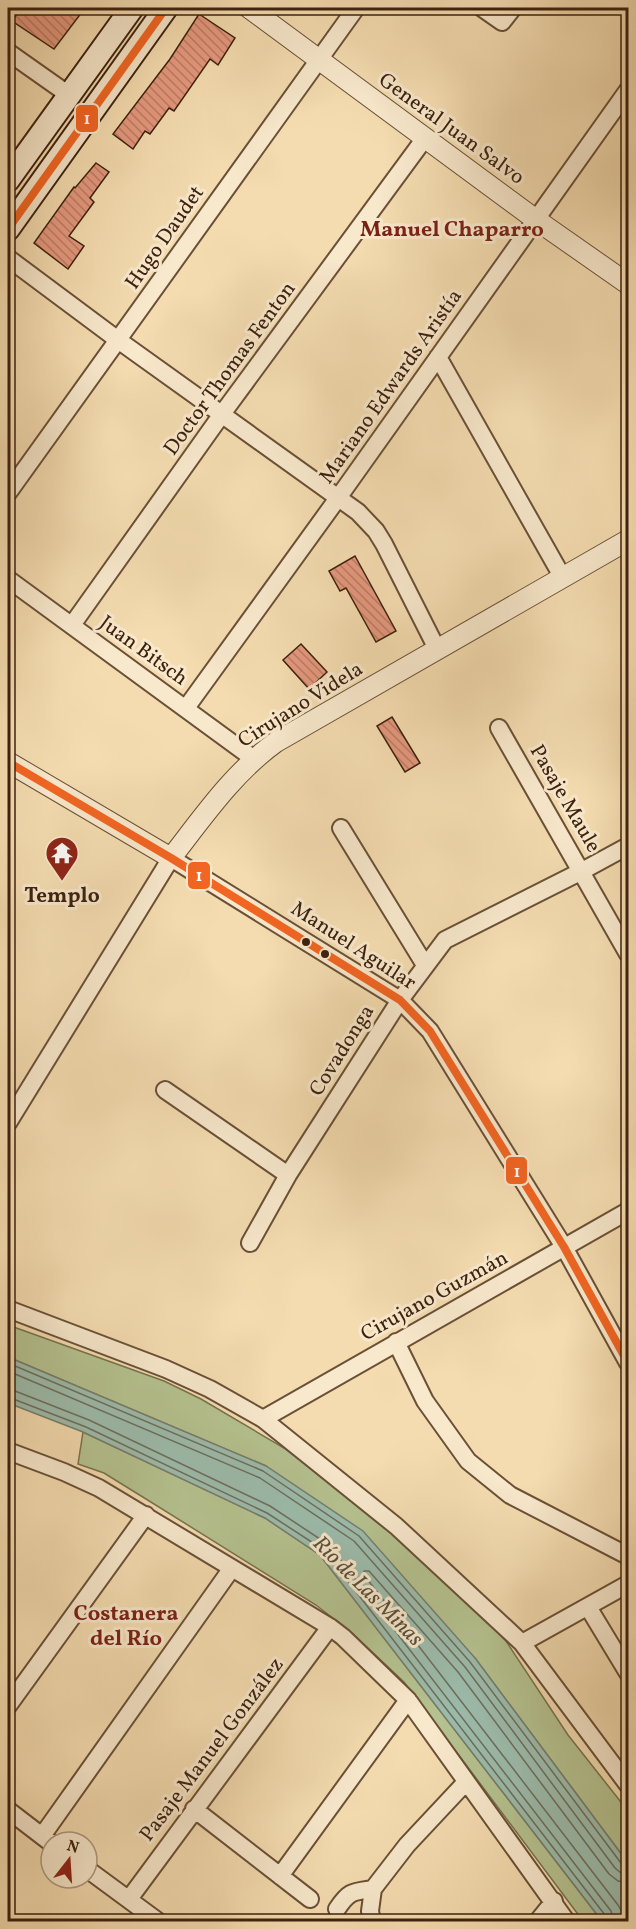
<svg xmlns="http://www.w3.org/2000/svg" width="636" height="1929" font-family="Vollkorn,serif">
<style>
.green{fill:#b5c290;stroke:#78724f;stroke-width:1.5}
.water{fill:#9cbcac;stroke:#767e6d;stroke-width:1.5}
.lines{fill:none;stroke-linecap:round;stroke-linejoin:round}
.shore{stroke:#6c6e5d;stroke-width:1.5}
.building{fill:url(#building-back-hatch);stroke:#3c210e;stroke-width:1.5}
.minor-casing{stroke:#6a5036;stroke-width:20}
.tertiary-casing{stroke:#6a5036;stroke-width:22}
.secondary-casing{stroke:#3c210e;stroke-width:26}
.minor{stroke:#f8e8cc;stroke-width:16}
.tertiary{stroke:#f8e8cc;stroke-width:20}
.secondary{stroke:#f8e8cc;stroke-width:22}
.bus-1-casing{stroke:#f8e8cc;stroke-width:12}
.bus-1{stroke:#f26522;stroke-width:8}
.bus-dot{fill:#3c210e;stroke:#f8e8cc;stroke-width:2}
.labels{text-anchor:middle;stroke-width:6;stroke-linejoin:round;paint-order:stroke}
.street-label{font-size:21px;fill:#3c210e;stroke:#f8e8cc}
.poi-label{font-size:21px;font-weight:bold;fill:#3c210e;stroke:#f8e8cc}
.neighbourhood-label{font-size:22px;font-weight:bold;fill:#7a1f14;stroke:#f8e8cc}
.water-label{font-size:22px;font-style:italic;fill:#59503d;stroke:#f8e8cc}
.line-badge{stroke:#f8e8cc;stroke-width:2}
.badge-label{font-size:16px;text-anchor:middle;font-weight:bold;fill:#fff}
</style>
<defs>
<pattern id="building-back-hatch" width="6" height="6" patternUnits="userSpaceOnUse" patternTransform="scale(1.5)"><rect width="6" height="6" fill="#e5987e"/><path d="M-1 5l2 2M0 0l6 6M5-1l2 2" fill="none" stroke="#bb7c66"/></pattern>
</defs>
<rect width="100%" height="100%" fill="#f4dcb0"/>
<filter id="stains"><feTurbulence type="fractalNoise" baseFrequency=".00333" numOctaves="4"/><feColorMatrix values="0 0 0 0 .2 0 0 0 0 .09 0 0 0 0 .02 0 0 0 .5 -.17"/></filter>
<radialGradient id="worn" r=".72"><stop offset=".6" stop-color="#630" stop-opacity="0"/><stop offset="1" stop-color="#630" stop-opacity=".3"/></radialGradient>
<path class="green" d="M8,1325L164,1381L201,1399L284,1448L362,1507L428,1562L473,1605L506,1641L568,1735L628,1811V1863L475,1658L266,1466L8,1357Z
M83,1432L265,1518L320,1555L602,1921H583L404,1682L352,1633L316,1605L146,1499L104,1473L78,1464Z"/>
<path class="water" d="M8,1357L266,1466L363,1531L475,1658L628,1863V1921H602L320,1555L265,1518L83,1432L8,1403Z"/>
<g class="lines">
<path class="shore" d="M8,1363L263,1471L359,1536L470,1662L621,1863L628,1866
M8,1371L260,1478L354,1541L465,1667L615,1868L621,1873L628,1874
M8,1390L15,1391L89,1420L270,1506L329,1545L611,1911L614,1922
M8,1397L86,1427L267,1513L324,1550L605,1915L607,1922
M623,1922L622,1912L618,1905L364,1575V1571H369L458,1672L609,1874L618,1881L628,1883"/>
</g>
<path class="building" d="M21,8H85L54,49L12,21Z
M199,14L235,38L218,65L210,59L174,111L169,108L150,134L145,131L133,149L113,134L170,59Z
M96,163L109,172L90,198L94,202L69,236L84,246L68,269L34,243L74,187L75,188Z
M355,556L396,631L376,642L346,588L340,591L329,571Z
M301,644L327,672L309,689L283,660Z
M392,717L420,763L405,772L377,726Z"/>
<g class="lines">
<g class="minor-casing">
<path id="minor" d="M482,8L502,22L513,8
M8,52L69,95
M8,258L118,340L358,512L376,531L384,544L437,649
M438,357L563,578
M8,493L356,8
M8,579L254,759
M72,625L222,414L425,138
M186,708L338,498L628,90
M499,728L628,954
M341,828L425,965
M165,1090L288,1175
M8,1123L171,858L400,1000L430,1031L564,1247L628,1363
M250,1243L288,1175L400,1000L445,940L582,871L628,846
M8,1309L166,1369L210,1389L263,1419L396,1526L522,1643L628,1785
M396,1342L425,1401L468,1461L510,1495L628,1556
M263,1419L628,1211
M8,1451L64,1472L99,1488L330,1627L343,1637L408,1700L567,1922
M588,1607L628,1673
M522,1643L628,1584
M8,1706L146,1515
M194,1809L310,1899
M8,1810L51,1843
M42,1836L232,1568
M87,1869L159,1922
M280,1876L408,1700
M129,1899L330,1627
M337,1909C349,1891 352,1892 373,1889L407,1845L466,1782
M372,1922L370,1911L373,1889
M537,1922L554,1901"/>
</g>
<g class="tertiary-casing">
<path id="tertiary" d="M249,8L535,219L628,284
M8,762L171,858C203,817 233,773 276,742L628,540"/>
</g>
<g class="secondary-casing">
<path id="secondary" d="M8,180L132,8
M8,229L166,8"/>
</g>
<use href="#minor" class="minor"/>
<use href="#tertiary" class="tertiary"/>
<use href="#secondary" class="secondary"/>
<g class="bus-1-casing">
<path id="bus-1" d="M8,229L166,8
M8,762L171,858L400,1000L430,1031L564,1247L628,1363"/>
</g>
<use href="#bus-1" class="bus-1"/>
</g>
<defs>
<g id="temple-pin" transform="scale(1.725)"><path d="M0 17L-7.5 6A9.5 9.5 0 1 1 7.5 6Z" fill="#8f2418" stroke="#f8e8cc"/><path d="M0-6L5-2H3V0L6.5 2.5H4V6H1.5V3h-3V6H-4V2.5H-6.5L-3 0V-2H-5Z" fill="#fff"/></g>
</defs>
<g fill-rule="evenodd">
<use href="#temple-pin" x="62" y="853"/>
</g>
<g class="bus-dot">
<circle cx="306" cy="942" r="5"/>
<circle cx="325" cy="954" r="5"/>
</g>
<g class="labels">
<g class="street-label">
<text transform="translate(452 128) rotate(36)" y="7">General Juan Salvo</text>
<text transform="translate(164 237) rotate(-55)" y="7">Hugo Daudet</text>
<text transform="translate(229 368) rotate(-54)" y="7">Doctor Thomas Fenton</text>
<text transform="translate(390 386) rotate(-55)" y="7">Mariano Edwards Aristía</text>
<text transform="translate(144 650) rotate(36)" y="7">Juan Bitsch</text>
<text transform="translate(300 704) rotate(-32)" y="7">Cirujano Videla</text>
<text transform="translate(566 798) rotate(60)" y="7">Pasaje Maule</text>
<text transform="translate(354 945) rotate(33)" y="7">Manuel Aguilar</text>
<text transform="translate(341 1050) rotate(-58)" y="7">Covadonga</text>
<text transform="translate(434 1295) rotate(-29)" y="7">Cirujano Guzmán</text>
<text transform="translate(211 1749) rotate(-53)" y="7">Pasaje Manuel González</text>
</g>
<g class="poi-label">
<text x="62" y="902">Templo</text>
</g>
<g class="neighbourhood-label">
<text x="452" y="236">Manuel Chaparro</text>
<text x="126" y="1620">Costanera<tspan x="126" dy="25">del Río</tspan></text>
</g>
<g class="water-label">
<text transform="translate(369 1590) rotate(45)" y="8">Río de Las Minas</text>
</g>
</g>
<g class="line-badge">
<rect x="75" y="104" width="24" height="29" rx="6" fill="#f26522"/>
<rect x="187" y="861" width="24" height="29" rx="6" fill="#f26522"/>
<rect x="505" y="1156" width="23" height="29" rx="6" fill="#f26522"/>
</g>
<g class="badge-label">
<text x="87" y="124">1</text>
<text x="199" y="881">1</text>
<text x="517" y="1177">1</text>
</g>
<rect width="636" height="1929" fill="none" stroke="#f4dcb0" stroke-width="30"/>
<rect x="9" y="9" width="618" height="1911" fill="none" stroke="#3c210e" stroke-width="3"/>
<rect x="15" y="15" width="606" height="1899" fill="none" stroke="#3c210e" stroke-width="1.5"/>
<g transform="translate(69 1860) rotate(17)"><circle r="28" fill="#f8e8cc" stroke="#ad9880" stroke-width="1.5"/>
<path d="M0-4.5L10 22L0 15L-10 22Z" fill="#8f2418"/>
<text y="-9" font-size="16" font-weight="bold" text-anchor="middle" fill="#3c210e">N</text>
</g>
<rect width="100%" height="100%" filter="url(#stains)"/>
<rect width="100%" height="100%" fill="url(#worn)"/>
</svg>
